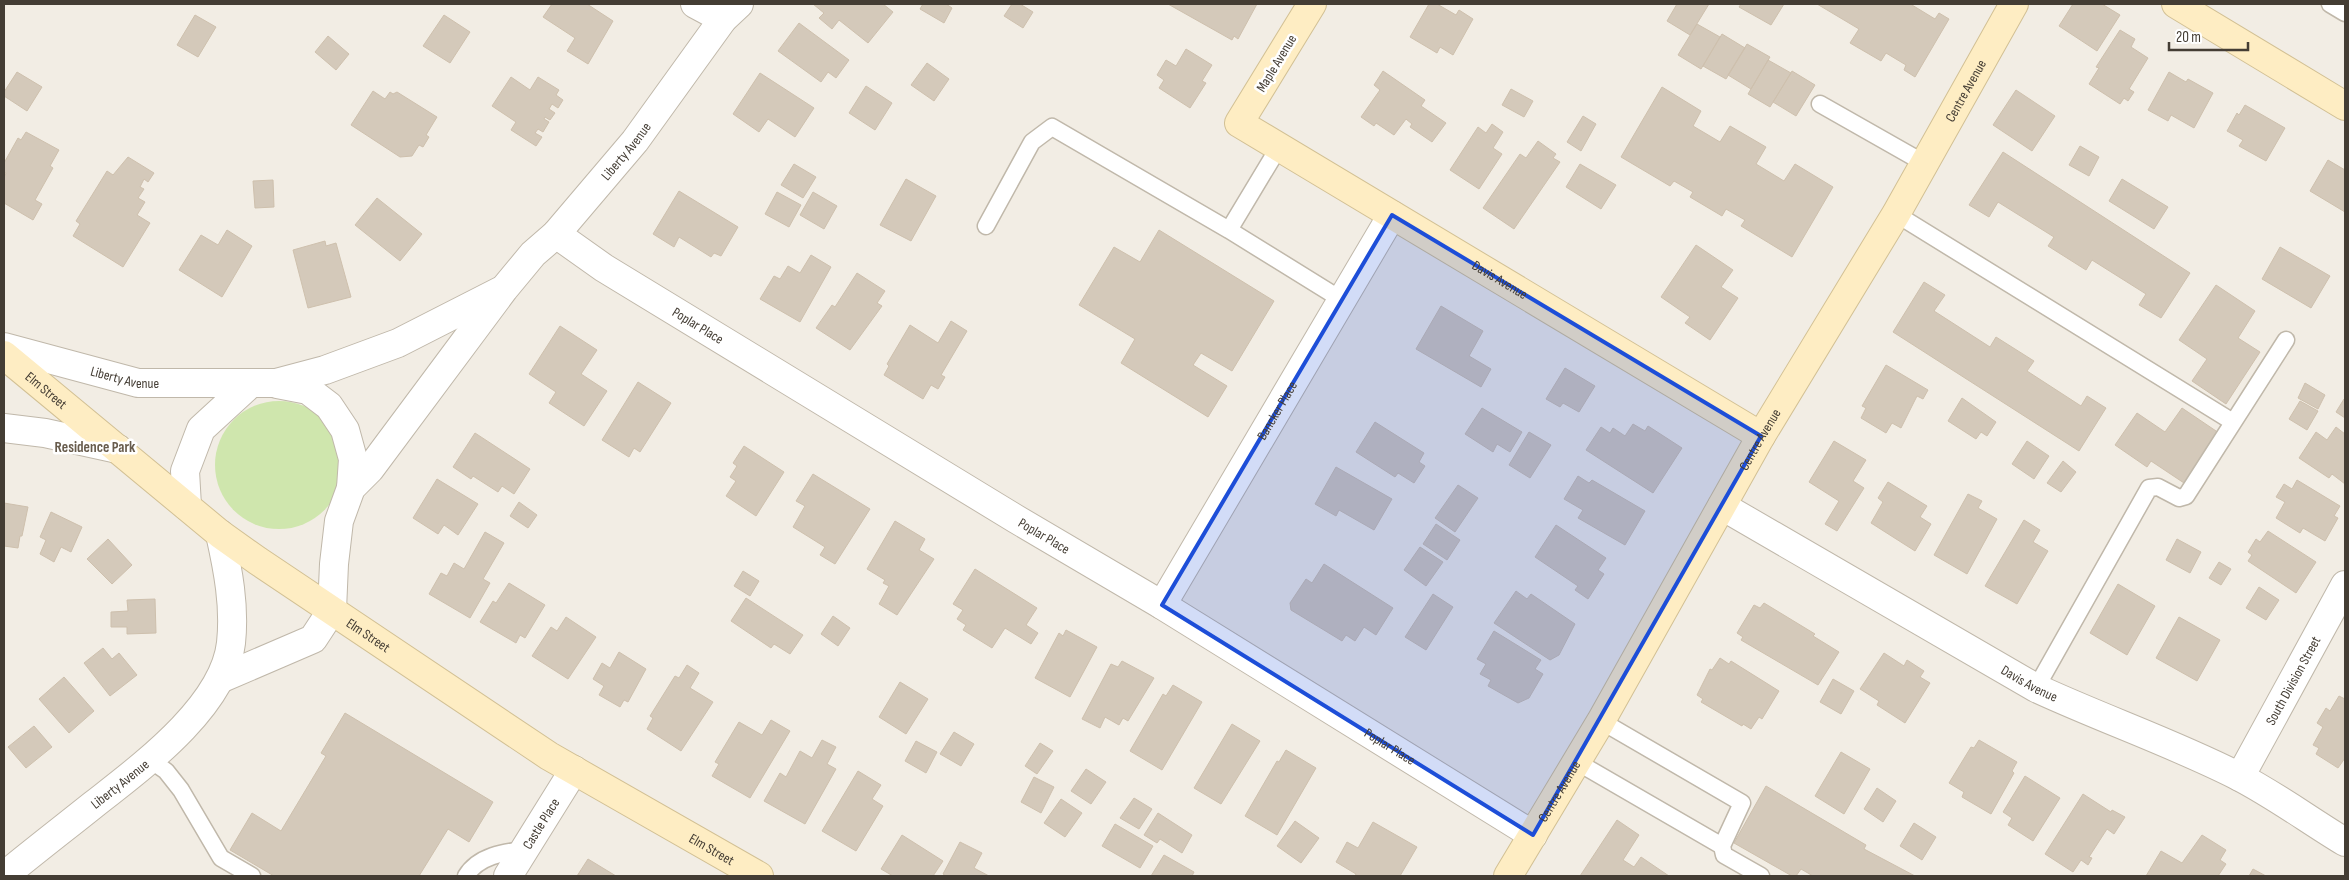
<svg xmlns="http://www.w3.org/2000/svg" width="2349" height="880" font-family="'Sofia Sans Condensed',sans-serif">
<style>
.green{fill:#cfe6ad}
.building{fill:#d4c9ba;stroke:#cec0ad}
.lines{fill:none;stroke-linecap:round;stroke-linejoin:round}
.lane-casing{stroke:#c0b8aa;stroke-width:19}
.street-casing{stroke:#c0b8aa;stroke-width:30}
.secondary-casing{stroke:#d2c094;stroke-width:30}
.lane{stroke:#fff;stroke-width:16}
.street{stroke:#fff;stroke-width:28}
.secondary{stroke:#feedc3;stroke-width:28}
.marked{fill:#1d4ed8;fill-opacity:0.2;stroke:#1d4ed8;stroke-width:4;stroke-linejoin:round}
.labels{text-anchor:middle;stroke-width:5;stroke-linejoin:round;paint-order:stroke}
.street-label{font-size:14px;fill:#443d34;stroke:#fff}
.neighbourhood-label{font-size:15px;font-weight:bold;fill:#675b4c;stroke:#fff}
</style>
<rect width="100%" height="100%" fill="#f2ede4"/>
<path class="green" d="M215 465a64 64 0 1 1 128 0a64 64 0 1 1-128 0Z"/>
<path class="building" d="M552,4H587L613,21L588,64L567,51L575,38L543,17Z
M813,4H883L893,12L868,43L839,20L832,29L819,18L824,13Z
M923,4H946L952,8L944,23L920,9Z
M1012,4H1020L1033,12L1023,28L1004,16Z
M1168,4H1257L1238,39L1234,36L1232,40Z
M1429,4H1437L1456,15L1459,10L1473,19L1453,55L1440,47L1437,53L1410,37Z
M1677,4H1709L1690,35L1667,21Z
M1741,4H1784L1771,25L1739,7Z
M1817,4H1913L1912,5L1935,19L1939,13L1949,19L1915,77L1904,70L1906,65L1886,53L1881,61L1850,43L1859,29Z
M2073,4H2102L2120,15L2097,51L2059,26Z
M195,15L216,27L198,57L177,45Z
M444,15L470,32L450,63L423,46Z
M799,23L849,60L836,78L828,72L821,82L778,51Z
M1697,24L1720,37L1701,69L1678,55Z
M2120,30L2135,39L2131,47L2148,58L2129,89L2134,92L2128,101L2124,98L2120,104L2089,84L2099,68L2096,67Z
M1722,34L1745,48L1726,79L1703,66Z
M328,36L349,54L336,70L315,52Z
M1747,44L1770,57L1751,89L1728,75Z
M1186,49L1212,65L1202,81L1206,83L1190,108L1159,88L1164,80L1157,75L1166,60L1176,66Z
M1768,60L1791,73L1770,107L1748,94Z
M927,63L949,79L934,101L911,85Z
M1383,71L1425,100L1421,106L1446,123L1432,142L1410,127L1412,124L1406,119L1394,135L1376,123L1374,126L1361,117L1380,90L1374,85Z
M1792,71L1815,85L1796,116L1773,102Z
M17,72L42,87L27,111L4,96V92Z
M2169,72L2186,82L2188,79L2213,93L2194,128L2171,115L2168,121L2148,110Z
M760,73L814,108L795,137L768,119L759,132L733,114Z
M511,77L530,90L538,77L559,90L556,95L563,100L558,108L552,104L549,109L555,113L550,120L545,117L544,119L549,122L543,132L538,129L535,133L542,137L536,146L511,130L516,122L492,106Z
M866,86L892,103L875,130L849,113Z
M1662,87L1701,111L1693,126L1720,142L1730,126L1766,147L1756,164L1784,181L1795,164L1833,187L1792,257L1741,226L1745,220L1726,209L1722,216L1690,197L1693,192L1674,181L1670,186L1621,157Z
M1511,89L1533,101L1524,117L1502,105Z
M2016,90L2055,116L2032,151L1993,125Z
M373,91L385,99L390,92L393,94L397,92L437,117L426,135L429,137L423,147L419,145L412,156L400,157L351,125Z
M2245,105L2285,128L2266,161L2239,146L2243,140L2227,131L2237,113L2239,115Z
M1583,116L1596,124L1581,151L1567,142Z
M1492,124L1503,132L1493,148L1502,154L1479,189L1450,170L1478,127L1486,133Z
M26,132L59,150L50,166L53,168L35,200L42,204L33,220L4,203V178L6,173L4,172V163L18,138L21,140Z
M1538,141L1556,154L1553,158L1560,162L1514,229L1483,208L1520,154L1526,158Z
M2080,146L2099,157L2089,176L2069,165Z
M2003,152L2190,273L2161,318L2139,305L2146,294L2092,260L2086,270L2048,246L2054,237L1998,202L1989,217L1969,205Z
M128,157L154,173L148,182L144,179L140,187L144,189L138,198L145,202L137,215L150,223L123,267L73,236L80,224L76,221L107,171L113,175Z
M2328,160L2345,170V212L2310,191Z
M794,164L816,177L803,198L781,185Z
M1580,164L1616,185L1601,209L1566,187Z
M906,179L936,196L911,241L880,225Z
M2122,179L2168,207L2154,229L2109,201Z
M273,180L274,207L255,208L253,181Z
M679,191L738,227L721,256L714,253L711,257L679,237L674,247L653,234Z
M777,192L801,205L789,227L765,214Z
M813,192L837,206L824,229L800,215Z
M377,198L422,234L400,261L355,225Z
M227,230L252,246L222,297L179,270L201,235L218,245Z
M1159,230L1274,301L1232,371L1201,353L1193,365L1227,386L1208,417L1121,363L1135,339L1079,305L1114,247L1140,262Z
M325,241L326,246L336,243L351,297L308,308L293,250Z
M1696,245L1733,270L1721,287L1738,298L1710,340L1685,323L1690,317L1661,297Z
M2280,247L2330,276L2311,308L2262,279Z
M811,255L831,267L800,322L760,299L774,276L780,279L788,266L800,273Z
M857,273L885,291L877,303L882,306L850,350L816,328L832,305L835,307Z
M1924,282L1945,295L1934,311L1990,347L1996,337L2034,361L2027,371L2081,406L2087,396L2106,408L2079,451L1893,332Z
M2216,285L2255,311L2238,338L2260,352L2226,404L2192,381L2207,359L2179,340Z
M1441,306L1483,331L1469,356L1491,369L1481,387L1416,349Z
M951,321L967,331L941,375L945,377L938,389L931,385L923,399L884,375L889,366L887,364L910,325L938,343Z
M560,326L597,350L581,374L607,391L584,426L549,403L556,392L529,374Z
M1886,365L1928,390L1923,399L1917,396L1901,428L1892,423L1886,433L1861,418L1866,408L1862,406Z
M1565,368L1595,386L1579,412L1563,403L1560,407L1546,399Z
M638,382L671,403L640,452L634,448L629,457L602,440Z
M2305,383L2325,395L2318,409L2298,398Z
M1962,398L1996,422L1987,436L1981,432L1976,439L1948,421Z
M2344,399L2345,400V418L2336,412Z
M2300,401L2318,411L2307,430L2289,419Z
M1482,408L1522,432L1510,452L1497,444L1493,452L1465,434Z
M2182,408L2219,433L2184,483L2151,461L2147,467L2115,445L2137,413L2165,432Z
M1375,422L1424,453L1419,462L1425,466L1414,483L1398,473L1395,477L1356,452Z
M1633,424L1645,431L1648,426L1682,448L1653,493L1586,450L1601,427L1610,433L1613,428L1625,436Z
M2336,427L2345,434V484L2332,474L2329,478L2299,458L2316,432L2327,440Z
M1529,432L1551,445L1530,478L1509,465Z
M475,433L530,469L514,494L502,486L498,492L473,476L471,479L453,467Z
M1834,441L1866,460L1853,481L1864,488L1837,531L1825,524L1839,501L1809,482Z
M2027,441L2049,456L2034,479L2012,464Z
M744,446L784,472L756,516L726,496L736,481L730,477L737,466L733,463Z
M2063,461L2076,472L2061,492L2047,483Z
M1336,467L1392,499L1374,530L1339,510L1336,516L1315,504Z
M813,474L870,509L835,564L820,555L825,547L793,527L805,506L796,501Z
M1578,476L1589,483L1592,480L1645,511L1625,545L1578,518L1583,510L1564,499Z
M437,479L478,504L458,535L444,525L438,534L413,518Z
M2297,480L2340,506L2334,516L2338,518L2325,541L2303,528L2300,533L2276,518L2285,502L2276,497L2284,484L2292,489Z
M1888,482L1927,506L1920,517L1931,524L1915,551L1871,523L1883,502L1878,498Z
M1458,485L1478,498L1455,532L1435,518Z
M1968,494L1982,501L1978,508L1997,519L1967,574L1934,555Z
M519,502L537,515L528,528L510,516Z
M4,503L28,507L22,536H20L18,548L4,546Z
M51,512L82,527L71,552L61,547L54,562L40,554L46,540L40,537Z
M2024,520L2040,530L2033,542L2048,551L2017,604L1985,586Z
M895,521L925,539L919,550L934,559L897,615L879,604L889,586L883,583L885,580L867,569Z
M1436,524L1460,540L1447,560L1423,544Z
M1556,525L1606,558L1598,570L1604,574L1588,599L1575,590L1578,586L1535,557Z
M2268,531L2316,562L2296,593L2248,561L2252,555L2248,552L2256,539L2260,542Z
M485,532L504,543L483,579L490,583L470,618L429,594L441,573L447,576L454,563L464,569Z
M108,539L132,565L112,584L87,559Z
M2177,539L2201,552L2190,573L2166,560Z
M1420,547L1443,562L1426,586L1404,570Z
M2219,562L2231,569L2221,585L2209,578Z
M1324,564L1393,608L1376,635L1364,627L1355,641L1346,635L1342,641L1291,610L1290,603L1306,579L1312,583Z
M975,569L1037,608L1026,625L1038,633L1031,644L1005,628L992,648L963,630L966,625L957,619L963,610L953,604Z
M743,571L759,581L750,596L734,586Z
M509,583L545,605L525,638L520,635L516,643L480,622L493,601L496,603Z
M2118,584L2155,606L2127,655L2090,633Z
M2259,587L2279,600L2266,620L2246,608Z
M1516,591L1527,599L1531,594L1575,624L1559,655L1550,660L1494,623Z
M1433,594L1453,607L1426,650L1405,637Z
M746,598L803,635L790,654L774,644L771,648L731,621Z
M155,599L156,633L127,634V627H111V612L128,611L127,600Z
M1764,603L1815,634L1813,636L1839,652L1818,685L1741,640L1743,637L1737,633L1754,605L1760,608Z
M833,616L850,628L838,646L821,634Z
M566,617L596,637L568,679L532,656L551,627L557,631Z
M2179,617L2220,640L2197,681L2156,658Z
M1066,630L1097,647L1070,697L1035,678L1059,633L1063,636Z
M1494,631L1541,660L1535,669L1543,674L1529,698L1518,703L1488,686L1491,680L1480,674L1486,664L1477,659Z
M103,648L112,659L119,653L137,675L110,696L84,663Z
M619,652L646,669L628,702L624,700L620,707L599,695L604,686L593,679L602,663L610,668Z
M1884,653L1904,666L1907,660L1924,671L1920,677L1930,683L1905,723L1877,705L1879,701L1860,689Z
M1720,658L1729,664L1731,661L1779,691L1762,719L1759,717L1751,729L1743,724L1742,726L1701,702L1703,699L1697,695L1710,669L1712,670Z
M1122,661L1154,678L1128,721L1123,718L1119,725L1105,717L1100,728L1082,719L1111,664L1118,667Z
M687,665L699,673L690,688L713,702L681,751L647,729L653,718L650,716L675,676L679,678Z
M64,677L94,711L69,733L39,699Z
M1833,679L1854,691L1841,714L1820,702Z
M900,682L928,699L906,734L879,717Z
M1173,685L1202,702L1162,770L1130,751L1163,694L1166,696Z
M2339,696L2345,699V758L2338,768L2316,754L2319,748L2313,745L2323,727L2317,723L2326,708L2330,711Z
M345,713L493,802L469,842L448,829L419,876H274L230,850L252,813L281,831L326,756L321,753Z
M771,720L790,731L750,798L712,776L719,764L715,762L739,722L762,735Z
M1232,724L1260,741L1221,804L1194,788Z
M34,726L52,747L26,768L8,747Z
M954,732L974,744L961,766L940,754Z
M822,740L836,747L827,764L836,769L805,824L764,801L780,773L786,777L800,751L812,758Z
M1979,740L2017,762L2012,771L2014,773L1991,814L1962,797L1964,792L1949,783L1971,747L1974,748Z
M916,741L937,752L926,773L905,761Z
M1040,743L1053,751L1037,774L1025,766Z
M1286,750L1316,768L1277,835L1245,816L1277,761L1279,762Z
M1841,752L1870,769L1844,814L1815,796Z
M1086,769L1106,782L1091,804L1071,791Z
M858,771L881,785L872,799L883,806L856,851L822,831Z
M2025,776L2060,798L2033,841L2008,825L2012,818L2003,812Z
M1034,777L1054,787L1041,813L1021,802Z
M1766,786L1866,845L1864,849L1915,876H1813L1801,869L1796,876H1792L1734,843Z
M1877,788L1896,801L1883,822L1864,809Z
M2083,794L2111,812L2112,810L2125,817L2114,834L2107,829L2089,857L2092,858L2088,865L2081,860L2073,872L2045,854Z
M1134,798L1152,809L1139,829L1120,818Z
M1061,799L1082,813L1065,837L1044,823Z
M1158,813L1192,835L1182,853L1160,839L1157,843L1144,835Z
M1617,820L1639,835L1623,860L1634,867L1641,857L1669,876H1580Z
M1295,821L1319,838L1301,863L1277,846Z
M1373,822L1417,847L1400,876H1355L1356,874L1336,862L1347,842L1358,848Z
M1914,823L1936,837L1922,860L1900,846Z
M1115,824L1153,846L1140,868L1102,846Z
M902,835L943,861L933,876H893L881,869Z
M2202,835L2226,850L2220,860L2226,864L2218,876H2146L2161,851L2182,863Z
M960,842L982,853L974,868L989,876H946L943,874Z
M1164,855L1194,872L1192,876H1151Z
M588,859L616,876H577Z
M2253,869L2266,876H2249Z"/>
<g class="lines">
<g class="lane-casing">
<path id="lane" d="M2330,4L2345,13
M1820,104L1924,163
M1896,214L2233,422
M986,226L1032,142L1052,127L1229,230L1342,300
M1229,230L1279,147
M2036,688L2149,488L2158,487L2179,498L2186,496L2286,340
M150,760L166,771L181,790L221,858L252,876
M1577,762L1722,846L1742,803L1601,721
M1722,846L1724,855L1761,876
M466,876C478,856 504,852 525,850"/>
</g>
<g class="street-casing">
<g id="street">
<path d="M695,4L723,19"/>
<path id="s1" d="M556,234L604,268L1016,519L1162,605L1533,835"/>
<path id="s2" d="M4,347L138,383H276L325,370L398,343L500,291"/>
<path d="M277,384L308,390L329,406L345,430L353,459L351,488"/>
<path d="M4,428L45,433L118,449"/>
<path d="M187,506L185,471L201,429L250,384"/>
<path id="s3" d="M1722,506L2036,688C2103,719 2173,743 2238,776C2275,795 2310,821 2345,842"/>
<path id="s4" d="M1162,605L1392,215"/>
<path id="s5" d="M220,679L313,639L332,610L334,564L339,521L351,488L370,469L504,289L533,254L556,234L635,141L723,19L739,4"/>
<path id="s6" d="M2240,777L2345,585"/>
<path id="s7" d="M4,876C33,852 63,829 93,805C140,768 224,707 231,643C235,606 228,570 220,534"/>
<path id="s8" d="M508,876L574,770"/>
</g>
</g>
<g class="secondary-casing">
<g id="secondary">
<path id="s9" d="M1312,4L1239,123L1761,436"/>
<path d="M2176,4L2345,106"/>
<path id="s10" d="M4,355L220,534L258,561L549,756L759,876"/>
<path id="s11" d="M1508,876L1601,721L1761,436L1896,214L2014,4"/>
</g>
</g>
<use href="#lane" class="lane"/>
<use href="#street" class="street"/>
<use href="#secondary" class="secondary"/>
</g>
<path class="marked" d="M1392,215L1761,436L1533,835L1162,605Z"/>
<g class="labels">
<g class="street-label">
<text transform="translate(1276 63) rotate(-59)" y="5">Maple Avenue</text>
<text dy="5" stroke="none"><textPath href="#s11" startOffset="909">Centre Avenue</textPath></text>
<text dy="5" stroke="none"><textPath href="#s5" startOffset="696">Liberty Avenue</textPath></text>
<text dy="5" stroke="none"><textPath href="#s9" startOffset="444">Davis Avenue</textPath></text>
<text dy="5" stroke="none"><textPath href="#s1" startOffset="169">Poplar Place</textPath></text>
<text dy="5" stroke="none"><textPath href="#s2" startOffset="125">Liberty Avenue</textPath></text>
<text dy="5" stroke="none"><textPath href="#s10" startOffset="55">Elm Street</textPath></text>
<text dy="5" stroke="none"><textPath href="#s4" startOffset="226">Bancker Place</textPath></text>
<text dy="5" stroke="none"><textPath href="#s11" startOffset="504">Centre Avenue</textPath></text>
<text dy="5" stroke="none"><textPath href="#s1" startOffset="574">Poplar Place</textPath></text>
<text dy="5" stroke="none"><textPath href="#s10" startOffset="460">Elm Street</textPath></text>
<text dy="5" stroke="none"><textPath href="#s6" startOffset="110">South Division Street</textPath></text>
<text dy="5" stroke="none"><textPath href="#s3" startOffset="355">Davis Avenue</textPath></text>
<text dy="5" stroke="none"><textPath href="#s1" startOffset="979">Poplar Place</textPath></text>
<text dy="5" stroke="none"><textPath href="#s7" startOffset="148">Liberty Avenue</textPath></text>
<text dy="5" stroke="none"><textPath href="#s11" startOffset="99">Centre Avenue</textPath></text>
<text dy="5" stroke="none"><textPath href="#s8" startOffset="62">Castle Place</textPath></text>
<text dy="5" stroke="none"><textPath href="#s10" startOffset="865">Elm Street</textPath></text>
</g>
<g class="neighbourhood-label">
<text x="95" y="452">Residence Park</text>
</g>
</g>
<rect width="2349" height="880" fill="none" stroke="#443d34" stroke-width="10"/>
<path d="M2169 42v8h79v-8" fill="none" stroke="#443d34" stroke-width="2.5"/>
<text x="2176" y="42" font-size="15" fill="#443d34" stroke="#ffffff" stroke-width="4" paint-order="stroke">20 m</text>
</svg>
